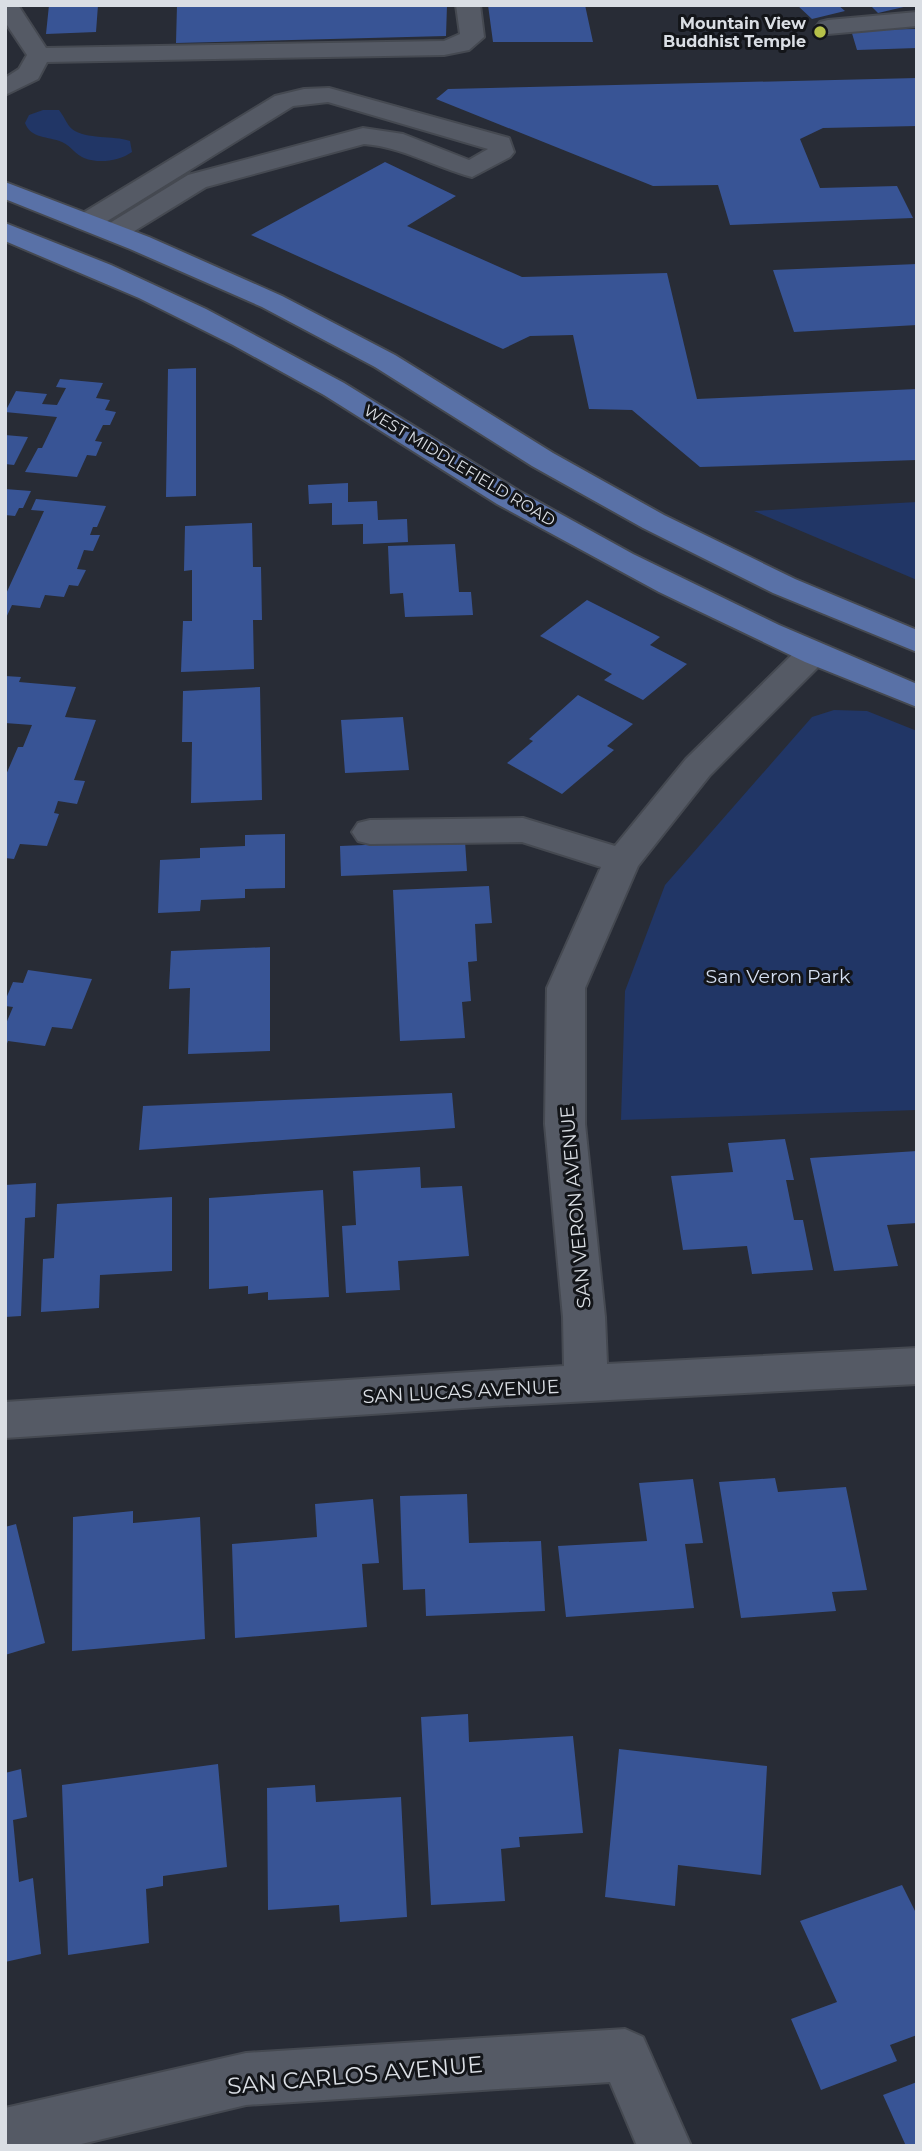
<svg xmlns="http://www.w3.org/2000/svg" width="922" height="2151" font-family="Montserrat,sans-serif">
<style>
.green{fill:#213666}
.building{fill:#385495}
.lines{fill:none;stroke-linecap:round;stroke-linejoin:round}
.minor-casing{stroke:#454951;stroke-width:4}
.major-casing{stroke:#454951;stroke-width:4}
.minor{fill:#555a65;fill-rule:evenodd}
.major{fill:#5971a7;fill-rule:evenodd}
.poi-dot{fill:#b6c149;stroke:#131519;stroke-width:2.5}
.labels{text-anchor:middle;stroke-width:6;stroke-linejoin:round;paint-order:stroke}
.far-poi-label{font-size:16px;font-weight:bold;fill:#dadee4;stroke:#131519;text-anchor:end}
.far-street-label{font-size:16px;fill:#dadee4;stroke:#131519}
.park-label{font-size:19px;fill:#d5dff2;stroke:#131519}
.street-label{font-size:19px;fill:#dadee4;stroke:#131519}
.near-street-label{font-size:23px;fill:#dadee4;stroke:#131519}
</style>
<rect width="100%" height="100%" fill="#282c36"/>
<path class="green" d="M43,110H59C64,116 67,125 72,129C87,140 113,135 130,141L132,152C119,161 99,164 84,158C76,155 71,146 62,142C48,136 31,139 25,123L29,115Z
M917,502V580L754,511Z
M834,710L867,711L917,731V1110L621,1120L625,991L665,885L812,717Z"/>
<path class="building" d="M49,5H98L96,32L46,34Z
M177,5H447L446,36L176,43Z
M488,5H585L593,42H493Z
M797,5H838L845,11L812,19Z
M870,5H908V6L878,13Z
M917,29V48L857,50L851,30Z
M917,78V126L823,128L800,139L820,188L897,186L913,218L730,225L718,185L653,186L436,99L448,89Z
M385,162L456,196L407,226L522,277L667,273L697,399L917,389V460L700,467L632,410L589,409L573,335L530,336L503,349L251,235Z
M917,264V325L794,332L773,270Z
M196,368V496L166,497L168,369Z
M60,379L103,383L96,398L110,400L105,410L116,412L110,425H103L95,441L102,442L96,456L87,455L77,477L25,472L38,448H42L57,417L5,412L16,391L47,394L42,404L57,405L66,388L56,387Z
M5,435L28,437L14,465L5,464Z
M348,483V502L377,501L378,520L407,519L408,542L363,544V524L332,525V503L309,504L308,485Z
M5,489L31,491L23,508H19L15,516L5,515Z
M36,499L106,506L97,527H93L90,535H100L93,551L84,550L77,569L86,570L78,586L69,585L64,597L45,595L40,608L12,605L5,620V596L44,511L31,510Z
M252,523L253,567H261L262,620H253L254,669L181,672L183,621H192V570L184,571L185,526Z
M455,544L459,592H471L473,615L405,617L403,593L390,594L388,546Z
M587,600L660,637L650,645L687,664L643,700L604,680L612,674L540,636Z
M5,676L21,677L19,682L76,687L65,717L96,720L74,780L85,781L77,804L58,801L54,813L59,814L47,846L20,844L14,859L5,858V777L18,747H23L32,725L5,723Z
M260,687L262,800L191,803L192,742H182L183,691Z
M578,695L633,724L607,746L614,750L562,794L507,763L533,741L529,739Z
M403,717L409,770L345,773L341,720Z
M285,834V888L245,889V898L201,900L200,911L158,913L160,860L200,858V848L245,846V835Z
M465,841L467,871L341,876L340,846Z
M489,886L492,923L475,924L477,961L468,962L471,1001L462,1002L465,1038L400,1041L393,890Z
M270,947V1051L188,1054L190,988L169,989L171,951Z
M28,970L92,979L72,1029L52,1027L45,1046L8,1041L5,1049V1026L13,1007L5,1006V1001L13,982L23,983Z
M452,1093L455,1128L139,1150L143,1106Z
M785,1139L794,1180H786L794,1220H803L813,1270L752,1274L747,1246L683,1250L671,1176L733,1172L728,1143Z
M917,1151V1223L887,1225L898,1266L834,1271L810,1158Z
M420,1167L421,1188L462,1186L469,1256L398,1261L400,1290L346,1293L342,1226L356,1225L353,1171Z
M36,1183L35,1217L25,1218L21,1316L5,1317V1185Z
M323,1190L329,1297L268,1300V1292L248,1294V1286L209,1289V1198Z
M172,1197V1271L100,1275L99,1308L41,1312L43,1259L54,1258L57,1204Z
M775,1478L778,1492L846,1487L867,1590L832,1592L836,1611L741,1618L719,1482Z
M693,1479L703,1543L685,1544L694,1608L566,1617L558,1546L647,1541L639,1483Z
M467,1494L469,1543L541,1541L545,1611L426,1616L425,1589L403,1590L400,1496Z
M373,1499L379,1563L362,1564L367,1627L235,1638L232,1544L317,1537L315,1504Z
M133,1511V1523L200,1517L205,1639L72,1651L73,1517Z
M16,1524L45,1643L5,1655V1527Z
M468,1714L469,1742L573,1736L583,1833L519,1837L520,1847L501,1849L505,1901L431,1905L421,1717Z
M619,1749L767,1766L761,1875L678,1865L675,1906L605,1897Z
M218,1764L227,1867L163,1876V1886L146,1889L149,1943L68,1955L62,1785Z
M21,1769L27,1817L13,1820L19,1882L33,1878L41,1954L5,1962V1773Z
M315,1785L316,1802L401,1797L407,1917L340,1922L339,1905L268,1910L267,1788Z
M902,1885L917,1915V2035L890,2045L897,2061L821,2090L791,2019L837,2002L800,1921Z
M917,2082V2146H906L883,2095Z"/>
<g class="lines">
<g class="minor-casing">
<path id="minor" d="M5,5H18L46,48L444,41L460,34L456,5H480L484,37L469,50L444,55L47,62L38,79L5,95V78L19,69L27,55L5,22Z
M917,12V26L828,34L820,32L816,27L820,22L828,20Z
M329,88L509,138L514,152L510,157L472,177C435,167 402,147 364,144L206,187L123,238H105L101,232L105,226L188,175L363,128L403,134L469,160L488,149L328,102L293,106L96,228H78L74,222L78,216L275,96L304,89Z
M811,645L823,648L827,655L823,662L710,775L638,866L585,988V1124L605,1317L607,1364L917,1348V1384L493,1406L5,1438V1402L564,1366L563,1317L545,1124L547,988L601,867L522,842L370,844L358,841L352,832L358,823L370,820L523,818L615,846L686,759L799,648Z
M625,2029L643,2037L691,2146H637L610,2082L246,2105L73,2146H5V2108L246,2053Z"/>
</g>
<g class="major-casing">
<path id="major" d="M5,182L149,237L282,296L395,355L553,453L664,515L795,579L917,630V652L773,593L643,528L532,466L375,367L262,307L130,249L5,199Z
M5,223L111,265L206,309L344,383L519,491L633,554L779,625L917,684V707L805,662L659,592L497,504L324,395L233,345L139,298L5,241Z"/>
</g>
<use href="#minor" class="minor"/>
<use href="#major" class="major"/>
</g>
<circle class="poi-dot" cx="820" cy="32" r="7"/>
<g class="labels">
<g class="far-poi-label">
<text x="806" y="29">Mountain View<tspan x="806" dy="18">Buddhist Temple</tspan></text>
</g>
<g class="far-street-label">
<text transform="translate(460 465) rotate(31)" y="6">WEST MIDDLEFIELD ROAD</text>
</g>
<g class="park-label">
<text x="778" y="983">San Veron Park</text>
</g>
<g class="street-label">
<text transform="translate(575 1207) rotate(-95)" y="7">SAN VERON AVENUE</text>
<text transform="translate(461 1391) rotate(-3)" y="7">SAN LUCAS AVENUE</text>
</g>
<g class="near-street-label">
<text transform="translate(355 2075) rotate(-5)" y="8">SAN CARLOS AVENUE</text>
</g>
</g>
<rect width="922" height="2151" fill="none" stroke="#dadee4" stroke-width="14"/>
</svg>
